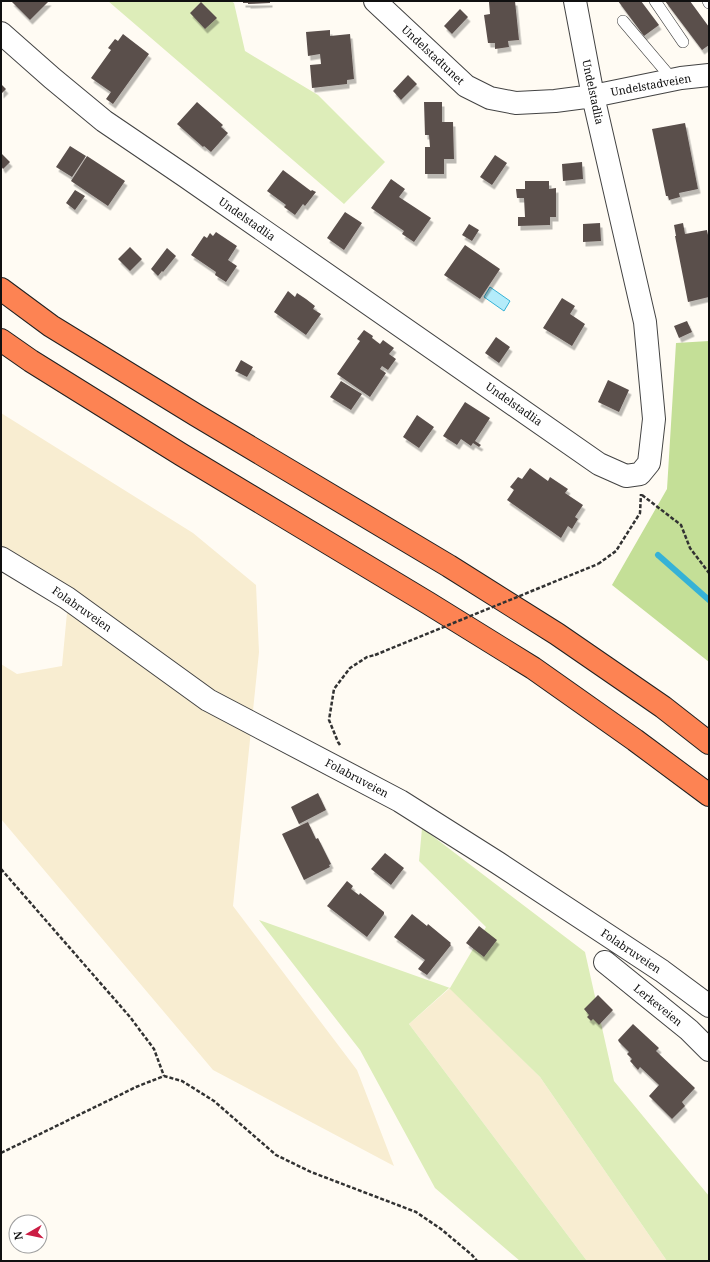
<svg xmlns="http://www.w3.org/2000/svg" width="710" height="1262" font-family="'Noto Serif',serif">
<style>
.farmland{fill:#f8edd1}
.green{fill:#ddedb9}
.forest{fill:#c4df97}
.water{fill:#b4ecfa;stroke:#36b2d6}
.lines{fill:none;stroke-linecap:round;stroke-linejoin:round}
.stream{stroke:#36b2d6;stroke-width:6}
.building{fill:#5a4f4c;filter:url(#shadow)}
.lane-casing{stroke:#434343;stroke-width:12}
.street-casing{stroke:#434343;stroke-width:24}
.highway-casing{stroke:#212121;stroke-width:24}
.path{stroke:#323232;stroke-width:2.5;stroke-dasharray:4 2;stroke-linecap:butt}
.lane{stroke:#fff;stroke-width:11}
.street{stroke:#fff;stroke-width:22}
.highway{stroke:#fd8353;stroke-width:22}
.path-bridge{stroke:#323232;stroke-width:2.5;stroke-dasharray:4 2;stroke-linecap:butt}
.labels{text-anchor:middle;stroke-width:4;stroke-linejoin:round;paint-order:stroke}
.street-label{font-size:11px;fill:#101010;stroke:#fff}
</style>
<defs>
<filter id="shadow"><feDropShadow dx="2.5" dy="4.5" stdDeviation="0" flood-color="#0004"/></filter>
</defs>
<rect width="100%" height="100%" fill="#fffbf3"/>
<path class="farmland" d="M1,413L193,533L256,585L259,652L233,906L357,1070L394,1166L213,1070L1,819V664L17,674L62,666L68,602L1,570Z
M450,988L540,1077L667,1261H587L409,1024Z"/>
<path class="green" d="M108,1H231L234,3L245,51L318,95L385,162L344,204Z
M422,828L585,952L614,1081L709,1196V1261H667L540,1077L449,988L409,1024L587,1261H520L435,1188L360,1050L259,920L450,988L486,927L419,861Z"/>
<path class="forest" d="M709,341V662L612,585L667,489L676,343Z"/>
<path class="water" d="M490,287L510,301L504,311L484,297Z"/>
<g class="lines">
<path class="stream" d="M658,555L709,600"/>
</g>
<path class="building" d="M11,1H49L30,20Z
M243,1H270V3L248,4V3H243Z
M501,1H515L519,40L508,41L509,47L495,49V43H488L484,15L490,14L489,2Z
M618,1H641L659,25L644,36Z
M665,1H690L709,27V45L702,50Z
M201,2L217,18L205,29L190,13Z
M460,9L468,17L452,34L444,26Z
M330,30V36L350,34L354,79L347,80V84L312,88L310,65L321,64L320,54L308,56L306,32Z
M123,34L149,54L113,104L106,99L111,92L91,78L111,50L108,48L115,39L118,41Z
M408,75L417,84L401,100L393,91Z
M1,84L6,89L1,94Z
M197,102L223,125L221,127L228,133L211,152L204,146L203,147L177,124Z
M424,102H442V122H453L454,159H444V174H425V147H430L429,135H425Z
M685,123L698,189L679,193L680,197L669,200L668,196H666L652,129Z
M70,146L86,156L72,177L56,167Z
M1,153L10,162L3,169L1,166Z
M495,155L507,163L492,185L480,177Z
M87,156L125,181L108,206L71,181Z
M582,162L583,179L563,181L562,164Z
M283,170L311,191L312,190L316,192L305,206L303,204L295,215L284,207L286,205L267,191Z
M391,179L405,189L399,197L431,218L414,242L402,234L404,231L371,208Z
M525,181H549V189L556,188V217H550V225L518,226V217H525L524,198H517L516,189H525Z
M75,190L85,196L75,210L66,203Z
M345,212L362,223L344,250L327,238Z
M600,223L601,241L583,242V224Z
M683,223L685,234L707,230L709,240V297L688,302L675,236H676L674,225Z
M469,224L479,230L472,241L462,235Z
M216,232L237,246L228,260L237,266L226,282L215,275L216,272L191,255L204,236L207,238L210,233L213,236Z
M465,245L500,269L480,299L444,275Z
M130,247L142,259L130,271L118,259Z
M167,248L176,256L163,272L162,271L158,276L151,269Z
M288,291L295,297L297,293L306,299L315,306L313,309L321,314L306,335L274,312Z
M562,298L575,306L570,314L585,324L572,346L543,328Z
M687,321L692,332L679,338L674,326Z
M364,330L373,336L372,338L380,344L383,340L394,348L389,354L396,359L388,370L382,366L380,369L386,373L370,397L337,374L360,341L357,339Z
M496,337L510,347L499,363L485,353Z
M241,360L253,367L247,377L235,371Z
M608,380L629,390L619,412L598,402Z
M341,381L362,394L351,410L330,397Z
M465,402L490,418L475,441L481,445L479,447L473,443L471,446L461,439L457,445L443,436Z
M417,415L434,427L419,448L403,437Z
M530,468L548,481L550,477L568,489L565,493L583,505L575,517L578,519L572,529L568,526L561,538L507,500L514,490L510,487L518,477L522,479Z
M318,793L326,810L299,824L291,807Z
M308,822L316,839L318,838L331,864L329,865L330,867L304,880L282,834Z
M385,853L404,868L391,885L371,869Z
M347,881L353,886L351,889L359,895L360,893L384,912V914L367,937L327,906Z
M412,914L427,926L428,924L451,943L450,944L451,945L427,975L418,969L425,960L394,937Z
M479,926L497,940L484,957L466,943Z
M598,995L613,1010L599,1025L593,1019L591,1021L587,1017L589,1015L584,1009Z
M633,1024L659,1048L656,1051L695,1088L682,1102L685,1106L672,1119L649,1096L659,1085L640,1067L638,1070L630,1061L632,1059L627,1054L629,1052L619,1042L618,1040Z"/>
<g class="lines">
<g class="lane-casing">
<path id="lane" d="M655,1L683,42
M708,1L709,3
M623,21L673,80"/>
</g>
<g class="street-casing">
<path id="street" d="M375,1L466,86L490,98L516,103L555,101L593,96L681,78L709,75
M1,33L52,78L104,121L185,176L599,464L626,476L640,474L649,463L654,419L645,322L593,96L575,1
M1,558L67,598L208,700L400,801L498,863L662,971L709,1006
M605,962L689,1030L709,1050"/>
</g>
<g class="highway-casing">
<path id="highway" d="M1,289L51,326L196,415L449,566L557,634L663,707L709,743
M1,340L31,361L182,455L428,603L533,668L635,740L709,795"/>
</g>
<path class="path" d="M642,495L681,525L690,548L709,573
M598,564L616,551L640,513L641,494
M340,745L338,742L329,720L334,689L350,668L367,657L375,655
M1,869L130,1017L154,1049L164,1076
M1,1153L136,1087L164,1076L182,1081L214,1101L276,1155L311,1172L416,1212L441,1229L472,1255L477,1261"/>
<use href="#lane" class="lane"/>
<use href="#street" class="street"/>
<use href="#highway" class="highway"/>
<path class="path-bridge" d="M375,655L598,564"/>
</g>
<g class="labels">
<g class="street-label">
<text transform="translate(433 55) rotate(43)" y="4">Undelstadtunet</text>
<text transform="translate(651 85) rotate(-10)" y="4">Undelstadveien</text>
<text transform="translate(593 92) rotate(78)" y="4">Undelstadlia</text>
<text transform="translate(247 219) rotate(35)" y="4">Undelstadlia</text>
<text transform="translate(514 404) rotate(35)" y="4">Undelstadlia</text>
<text transform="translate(82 609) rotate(35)" y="4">Folabruveien</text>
<text transform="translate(357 778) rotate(28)" y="4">Folabruveien</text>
<text transform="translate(631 951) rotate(34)" y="4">Folabruveien</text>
<text transform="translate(658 1005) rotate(39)" y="4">Lerkeveien</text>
</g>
</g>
<rect width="710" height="1262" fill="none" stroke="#101010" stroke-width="4"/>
<g transform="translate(28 1234) rotate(261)"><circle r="19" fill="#ffffff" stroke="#9f9f9f"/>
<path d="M0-3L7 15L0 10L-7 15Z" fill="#cb1d44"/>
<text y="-6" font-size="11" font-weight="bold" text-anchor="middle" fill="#101010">N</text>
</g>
</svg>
